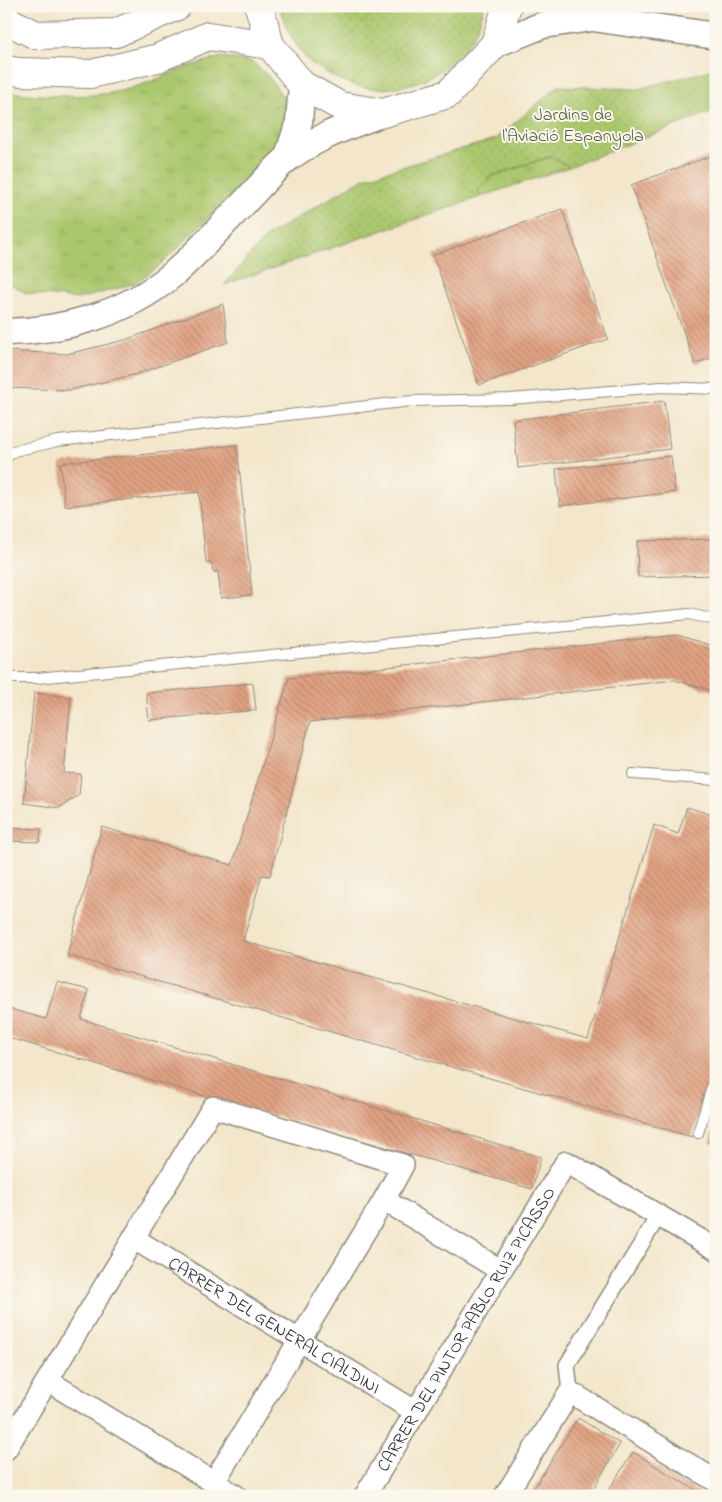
<svg xmlns="http://www.w3.org/2000/svg" width="722" height="1502" font-family="'Indie Flower',sans-serif">
<style>
.grass{fill:url(#grass-tufts);stroke:#6b794c}
.garden{fill:url(#garden-dots);stroke:#6b794c}
.building{fill:url(#building-back-hatch)}
.lines{fill:none;stroke-linecap:round;stroke-linejoin:round}
.service-casing{stroke:#8f887b;stroke-width:12}
.pedestrian-casing{stroke:#8f887b;stroke-width:18}
.minor-casing{stroke:#8f887b;stroke-width:24}
.tertiary-casing{stroke:#8f887b;stroke-width:29}
.secondary-casing{stroke:#8f887b;stroke-width:30}
.trunk-casing{stroke:#8f887b;stroke-width:30}
.service{stroke:#fff;stroke-width:10}
.pedestrian{stroke:#fff;stroke-width:15}
.minor{stroke:#fff;stroke-width:21}
.tertiary{stroke:#fff;stroke-width:26}
.secondary{stroke:#fff;stroke-width:28}
.trunk{stroke:#fff;stroke-width:28}
.labels{text-anchor:middle;stroke-width:4;stroke-linejoin:round;paint-order:stroke}
.park-label{font-size:18px;fill:#515a3f;stroke:#fbf7ec}
.street-label{font-size:18px;fill:#2b2b2b;stroke:#fbf7ec}
</style>
<defs>
<pattern id="grass-tufts" width="24" height="20" patternUnits="userSpaceOnUse" patternTransform="scale(1.25)"><rect width="24" height="20" fill="#abc76d"/><path d="M3 7l-1-3M5 7V3M7 7l1-3M15 17l-1-3M17 17v-4M19 17l1-3" fill="none" stroke="#93ab5f"/></pattern>
<pattern id="garden-dots" width="8" height="8" patternUnits="userSpaceOnUse" patternTransform="scale(1.25)"><rect width="8" height="8" fill="#abc76d"/><path d="M2 2h.1M6 6h.1" fill="none" stroke="#93ab5f" stroke-width="1.8" stroke-linecap="round"/></pattern>
<pattern id="building-back-hatch" width="6" height="6" patternUnits="userSpaceOnUse" patternTransform="scale(1.25)"><rect width="6" height="6" fill="#e1a282"/><path d="M-1 5l2 2M0 0l6 6M5-1l2 2" fill="none" stroke="#b7846b"/></pattern>
</defs>
<rect width="100%" height="100%" fill="#fbf7ec"/>
<filter id="ink" filterUnits="userSpaceOnUse"><feTurbulence type="fractalNoise" baseFrequency=".02" numOctaves="2"/><feDisplacementMap in="SourceGraphic" scale="10" xChannelSelector="R" yChannelSelector="G"/><feConvolveMatrix kernelMatrix="1 2 1 2 8 2 1 2 1" color-interpolation-filters="sRGB"/></filter>
<filter id="wash" filterUnits="userSpaceOnUse"><feTurbulence type="fractalNoise" baseFrequency=".0096" numOctaves="4" result="noise"/><feDisplacementMap in="SourceGraphic" scale="20" xChannelSelector="R" yChannelSelector="G"/><feGaussianBlur stdDeviation="1.12" result="paint"/><feColorMatrix in="noise" values="0 0 0 0 0 0 0 0 0 0 0 0 0 0 0 0 0 1.4 0 .05"/><feComposite in="paint" operator="in"/></filter>
<g filter="url(#wash)">
<rect width="100%" height="100%" fill="#f3e6cb"/>
<path class="grass" d="M222,57L252,62L268,76L283,97L286,109L281,138L265,163L158,267L133,284L79,299L26,293L6,281V91C42,97 93,99 128,89C160,80 189,64 222,57Z
M552,156L569,167L480,197L478,191L490,177Z"/>
<path class="garden" d="M279,6H484C471,76 385,112 326,72C320,68 312,65 307,59C293,43 285,27 279,6Z
M716,69V110L569,167L551,156L490,177L478,191L480,197L224,285L267,236L364,178L496,139L558,86L637,89Z"/>
<g id="blocks">
<path class="building" d="M716,154V356L695,364L631,185Z
M562,209L608,339L479,385L433,255Z
M223,304L228,342L137,374L70,390L6,388V351L67,354L125,340Z
M664,401L670,449L518,468L513,420Z
M237,445L252,595L221,598L218,572H213L212,563H206L199,492L65,506L60,463Z
M671,456L675,492L560,506L556,469Z
M716,539V575L638,577L637,541Z
M677,635L716,647V692L674,680L310,722L270,876L262,875L243,941L588,1039L654,825L678,834L687,807L716,816V1060L692,1137L67,955L102,827L232,865L289,678Z
M253,683L256,710L149,720L146,693Z
M34,693L71,697L64,773L81,774L79,795L59,808L24,803Z
M6,827L41,829L40,842L6,841Z
M57,982L89,990L81,1019L541,1157L532,1189L198,1094L6,1037V1008L46,1019Z
M715,1124H716V1145L709,1143Z
M578,1418L620,1444L589,1496H529Z
M633,1452L705,1496H608L606,1494Z"/>
</g>
</g>
<g filter="url(#ink)">
<use href="#blocks" fill-opacity="0" stroke="#8f887b" stroke-width="1"/>
<g class="lines">
<g class="service-casing">
<path id="service" d="M6,458L14,451L58,441L412,401L510,399L661,387L716,389
M6,678H37L689,614L716,620
M633,774L716,780
M698,1133L716,1074"/>
</g>
<g class="pedestrian-casing">
<path id="pedestrian" d="M570,1392L567,1365L659,1215"/>
</g>
<g class="minor-casing">
<g id="minor">
<path id="s1" d="M133,1238L416,1412"/>
<path d="M48,1381L236,1496"/>
<path d="M6,1449L213,1107L403,1165L384,1200L500,1270"/>
<path d="M214,1482L384,1200"/>
<path id="s2" d="M365,1496L566,1162L716,1249"/>
<path d="M505,1496L570,1392L716,1481"/>
</g>
</g>
<g class="tertiary-casing">
<path id="tertiary" d="M566,6L593,18L716,36
M495,44L543,25L592,18
M287,159L299,122L302,85
M6,332C64,331 127,313 172,275C196,255 217,230 239,208C255,192 270,173 287,159C316,137 349,126 383,113"/>
</g>
<g class="secondary-casing">
<path id="secondary" d="M259,6L270,45L302,85L340,106L383,113L448,94L495,44L507,6"/>
</g>
<g class="trunk-casing">
<path id="trunk" d="M6,20L36,35L116,33L177,6
M6,70L20,72L91,74L158,58L208,36L270,45"/>
</g>
<use href="#service" class="service"/>
<use href="#pedestrian" class="pedestrian"/>
<use href="#minor" class="minor"/>
<use href="#tertiary" class="tertiary"/>
<use href="#secondary" class="secondary"/>
<use href="#trunk" class="trunk"/>
</g>
</g>
<g class="labels">
<g class="park-label">
<text x="573" y="120">Jardins de<tspan x="573" dy="21">l'Aviació Espanyola</tspan></text>
</g>
<g class="street-label">
<text dy="6" stroke="none"><textPath href="#s1" startOffset="166">CARRER DEL GENERAL CIALDINI</textPath></text>
<text dy="6" stroke="none"><textPath href="#s2" startOffset="195">CARRER DEL PINTOR PABLO RUIZ PICASSO</textPath></text>
</g>
</g>
<rect width="722" height="1502" fill="none" stroke="#fbf7ec" stroke-width="25"/>
</svg>
